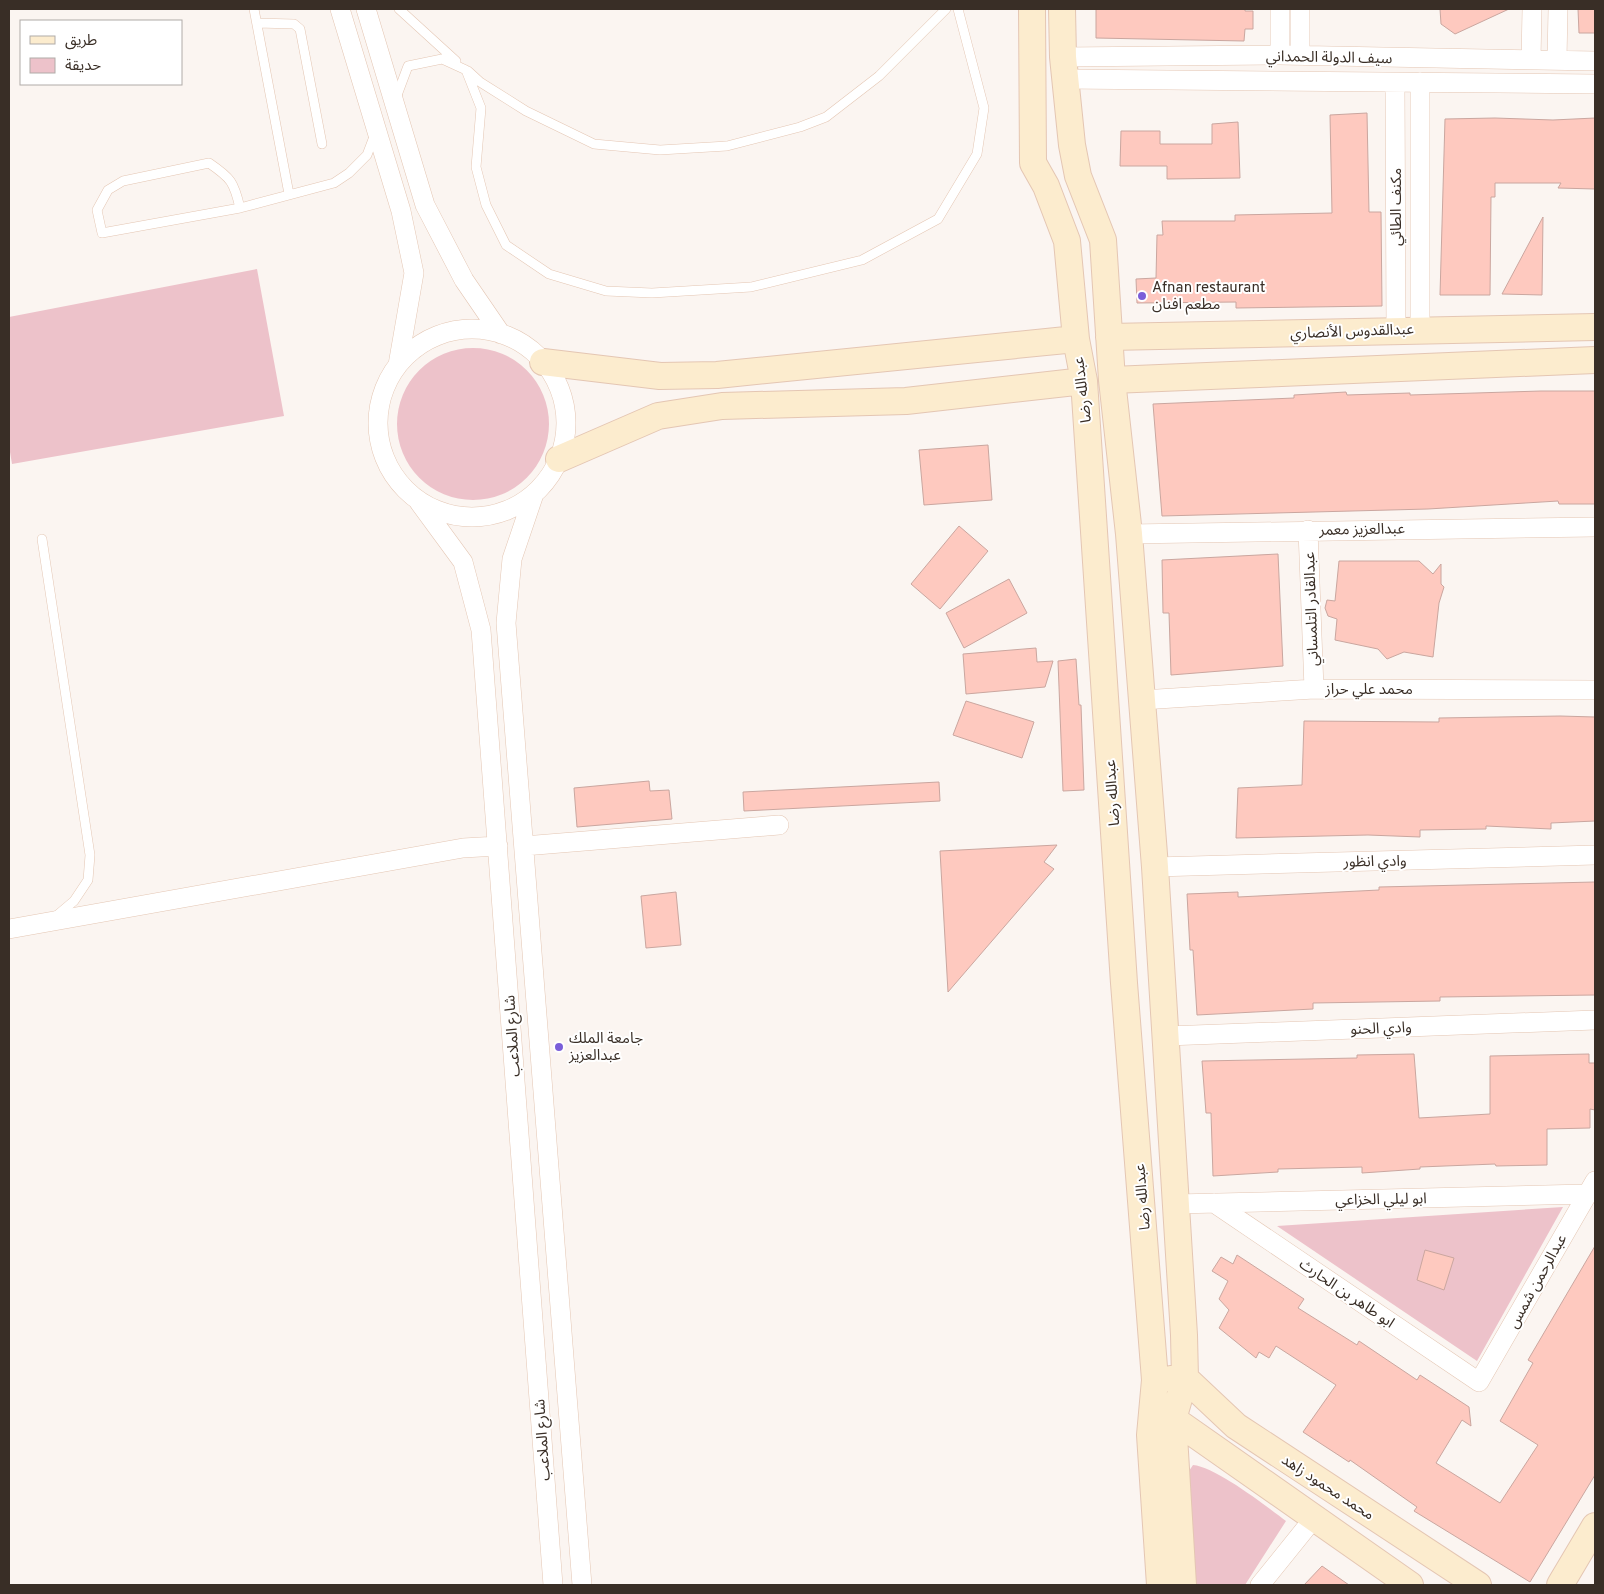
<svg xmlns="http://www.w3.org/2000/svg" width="1604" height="1594" font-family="Overpass,'Noto Sans Arabic',sans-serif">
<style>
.green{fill:#edc2ca}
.building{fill:#fec9bf;stroke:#caa69f}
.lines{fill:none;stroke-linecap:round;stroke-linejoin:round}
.lane-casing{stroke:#e4c6b3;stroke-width:10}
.street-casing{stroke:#e4c6b3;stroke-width:20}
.secondary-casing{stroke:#e4c6b3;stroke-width:28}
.lane{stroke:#fff;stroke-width:9}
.street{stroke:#fff;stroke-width:19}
.secondary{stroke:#fcecce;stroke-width:26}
.poi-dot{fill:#7a5ed9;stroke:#fff;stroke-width:2}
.labels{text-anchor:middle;stroke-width:4;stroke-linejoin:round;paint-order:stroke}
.street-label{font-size:15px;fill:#392e26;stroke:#fff}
.poi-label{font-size:15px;fill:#392e26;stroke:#fff;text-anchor:start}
</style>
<rect width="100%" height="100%" fill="#fbf5f1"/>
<path class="green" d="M257,269L284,416L12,464L9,446V317Z
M397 424a76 76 0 1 1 152 0a76 76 0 1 1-152 0Z
M1563,1207L1477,1361L1277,1226Z
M1193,1465C1216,1467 1266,1506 1286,1521L1245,1585H1193L1187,1474Z"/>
<path class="building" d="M1096,9H1245V11H1253V29H1245L1244,41L1096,38Z
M1440,9H1509L1455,34L1441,24Z
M1578,9H1595V33H1579Z
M1367,113L1369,212H1381L1382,306L1236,308V302L1137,303L1136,279L1156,278L1157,235H1163L1162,221H1235V215L1332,213L1330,115Z
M1495,118L1553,120L1595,118V189L1558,188L1561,183H1495V197H1491L1490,295H1440L1445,119Z
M1238,122L1240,178L1167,179V166H1120L1121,131H1160V144H1212V124Z
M1543,217L1542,295L1502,294Z
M1541,391H1595V504H1559L1558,501L1428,509L1162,516L1153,404L1294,398V395L1346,392L1347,395L1410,393V395Z
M988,445L992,500L924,505L919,450Z
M959,526L988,551L940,609L911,584Z
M1278,554L1283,666L1171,675L1169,613H1163L1162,560Z
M1339,561H1419L1433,574L1441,564V584L1444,587L1439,603L1433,657L1404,652L1387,659L1378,649L1335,640L1337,619L1328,616L1325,608L1327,600L1335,601Z
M1009,579L1027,613L964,648L946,613Z
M1036,648L1037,662L1053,661L1045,687L966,694L963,654Z
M1076,659L1079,705H1081L1084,790L1063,791L1058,661Z
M966,701L1034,722L1022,758L953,735Z
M1560,716L1595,717V821L1551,823V829L1486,826V829L1420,830V837L1368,835L1236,838L1238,788L1302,785L1304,721L1439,722V718Z
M649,781L650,791L669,790L672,819L577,827L574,788Z
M939,782L940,801L744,811L743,792Z
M1057,845L1044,862L1054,869L948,992L940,851Z
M1595,882V995L1440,997V1001L1313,1003V1009L1197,1015L1193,950H1190L1187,894L1238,892V897L1379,890V887Z
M676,892L681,945L646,948L641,896Z
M1414,1054L1419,1118L1490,1114V1056L1589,1054V1063H1595V1110L1590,1109V1128L1547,1129V1165L1496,1166L1495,1164L1420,1167V1169L1362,1173V1167L1278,1169V1172L1213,1176L1211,1113H1206L1202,1061L1357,1058V1055Z
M1595,1246V1475L1530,1582L1414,1511L1417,1507L1350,1460L1349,1462L1303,1432L1336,1385L1276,1346L1269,1358L1259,1352L1256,1358L1219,1328L1229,1310L1219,1299L1228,1281L1212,1271L1221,1257L1233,1264L1237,1255L1304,1299L1298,1308L1357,1345L1359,1341L1417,1380L1420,1375L1469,1407L1471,1426L1462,1420L1436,1463L1500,1503L1538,1445L1500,1421L1533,1363L1528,1360Z
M1425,1250L1454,1258L1444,1290L1417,1280Z
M1322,1566L1349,1585H1304Z"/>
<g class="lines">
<g class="lane-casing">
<path id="lane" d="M254,9L289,194
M399,9L456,61
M257,23L294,24L300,29L322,144
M468,71L480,82L526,111L594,144L660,150L727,146L800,127L826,117L879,76L946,9
M396,98L408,66L442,59L466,70L481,108L476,167L486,205L506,245L549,274L606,291L652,293L751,287L862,260L938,219L977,154L984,108L958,9
M240,208C234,182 231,178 209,163L123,181L108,190L97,210L102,233L240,208L334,183L349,173L367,155L375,134
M42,539L90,855L88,880L74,901L55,917"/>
</g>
<g class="street-casing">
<path id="street" d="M340,9L401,211L414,273L398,365
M366,9L425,205L464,280L501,334
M1280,9V55
M1300,9V56
M1063,57L1280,55L1595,61
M1531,60L1532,9
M1557,60L1558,9
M1065,79L1595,84
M1420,82V329
M1395,83L1396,330
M378 423a94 94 0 1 1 188 0a94 94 0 1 1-188 0Z
M534,494L512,559L506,623L582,1585
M419,502L463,562L481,630L553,1585
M1308,530L1314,689
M1129,534L1595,527
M1142,700L1314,689L1595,690
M524,846L779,825
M1155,867L1595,855
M9,929L463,848L498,846
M1167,1036L1595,1020
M1214,1203L1479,1382L1595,1181
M1176,1204L1586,1194
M1260,1585L1314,1518"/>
</g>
<g class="secondary-casing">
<path id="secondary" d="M1032,9L1033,163L1046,186L1067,241L1076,339L1084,381L1124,983L1155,1380L1150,1435L1160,1585
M1062,9L1063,57L1072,145L1078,176L1103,240L1112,380L1129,534L1155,867L1184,1335L1185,1378L1173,1419L1183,1585
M1109,337L1595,327
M543,362L660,376L717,375L1076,339
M1112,380L1595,360
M559,459L658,416L722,406L906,401L1084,381
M1171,1379L1185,1378L1236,1426L1478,1585
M1163,1426L1173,1419L1410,1585
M1560,1585L1595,1526"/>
</g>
<use href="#lane" class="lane"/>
<use href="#street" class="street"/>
<use href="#secondary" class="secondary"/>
</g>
<g class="poi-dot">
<circle cx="1142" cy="296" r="5"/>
<circle cx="559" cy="1047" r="5"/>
</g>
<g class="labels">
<g class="street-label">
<text transform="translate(1329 57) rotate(1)" y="5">سيف الدولة الحمداني</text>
<text transform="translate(1396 207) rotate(-90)" y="5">مكنف الطائي</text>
<text transform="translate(1352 331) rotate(-2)" y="5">عبدالقدوس الأنصاري</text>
<text transform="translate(1082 390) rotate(-97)" y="5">عبدالله رضا</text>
<text transform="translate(1362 529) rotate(-1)" y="5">عبدالعزيز معمر</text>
<text transform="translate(1311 609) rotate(-92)" y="5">عبدالقادر التلمساني</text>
<text x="1369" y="694">محمد علي حراز</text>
<text transform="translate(1112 793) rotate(-94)" y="5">عبدالله رضا</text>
<text transform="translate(1375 861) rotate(-1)" y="5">وادي انظور</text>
<text transform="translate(1381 1028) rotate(-2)" y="5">وادي الحنو</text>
<text transform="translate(512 1036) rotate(-94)" y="5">شارع الملاعب</text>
<text transform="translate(1142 1197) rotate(-95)" y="5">عبدالله رضا</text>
<text transform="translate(1381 1199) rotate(-1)" y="5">ابو ليلي الخزاعي</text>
<text transform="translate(1537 1281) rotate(-61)" y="5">عبدالرحمن شمس</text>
<text transform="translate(1347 1293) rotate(34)" y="5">ابو طاهر بن الحارث</text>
<text transform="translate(542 1440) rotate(-94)" y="5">شارع الملاعب</text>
<text transform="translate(1328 1487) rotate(33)" y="5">محمد محمود زاهد</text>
</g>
<g class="poi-label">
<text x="1152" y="292">Afnan restaurant<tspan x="1152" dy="17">مطعم افنان</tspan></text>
<text x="569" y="1043">جامعة الملك<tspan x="569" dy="17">عبدالعزيز</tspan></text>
</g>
</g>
<rect width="1604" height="1594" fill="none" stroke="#392e26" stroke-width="20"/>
<rect x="20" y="20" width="162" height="65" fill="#ffffff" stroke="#b0aba8"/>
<rect x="30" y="36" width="25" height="8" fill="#fcecce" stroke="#b0aba8"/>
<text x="65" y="45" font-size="15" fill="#392e26">طريق</text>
<rect x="30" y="58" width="25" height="15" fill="#edc2ca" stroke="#b0aba8"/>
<text x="65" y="70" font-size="15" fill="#392e26">حديقة</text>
</svg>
